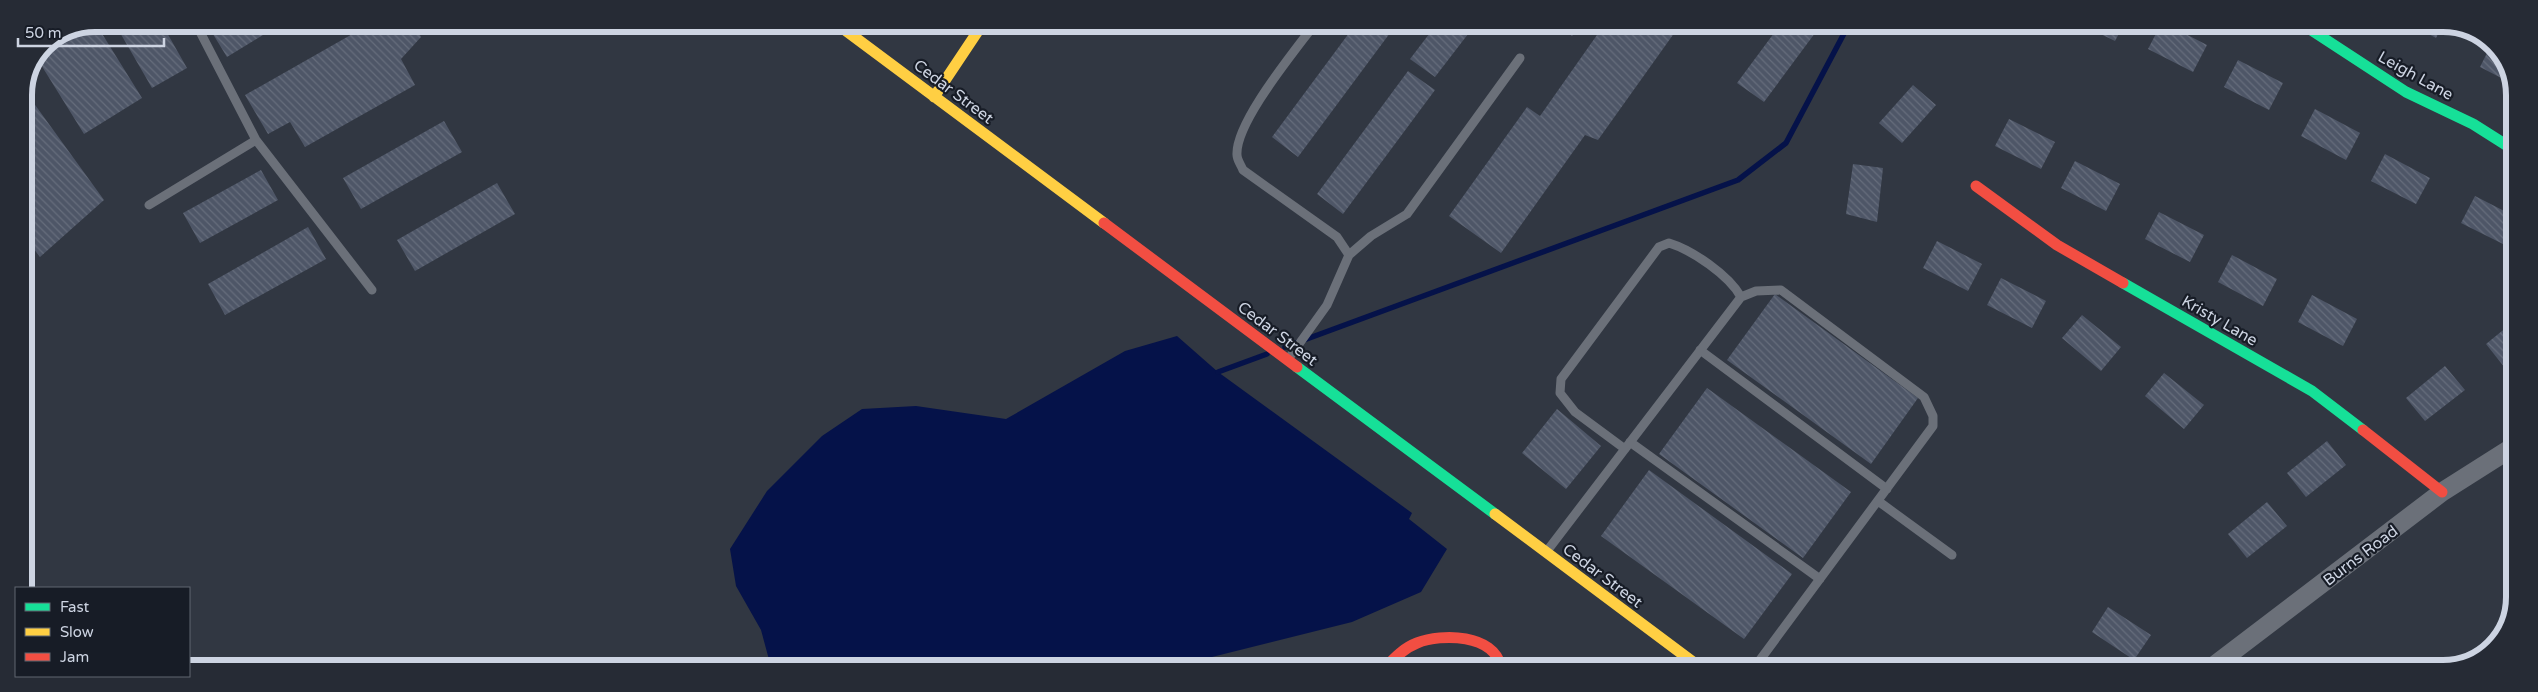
<svg xmlns="http://www.w3.org/2000/svg" width="2538" height="692" font-family="'Varela Round',sans-serif">
<style>
.water{fill:#051249}
.lines{fill:none;stroke-linecap:round;stroke-linejoin:round}
.stream{stroke:#051249;stroke-width:5.5}
.building{fill:url(#building-back-hatch)}
.lane{stroke:#6b7079;stroke-width:9}
.street{stroke:#6b7079;stroke-width:19}
.fast{stroke:#16e098;stroke-width:11}
.slow{stroke:#ffcf43;stroke-width:11}
.jam{stroke:#f24e42;stroke-width:11}
.labels{text-anchor:middle;stroke-width:4.5;stroke-linejoin:round;paint-order:stroke}
.street-label{font-size:16px;fill:#cdd4e2;stroke:#171c26}
.rim{fill:none;stroke:#cdd4e2;stroke-width:6}
</style>
<defs>
<pattern id="building-back-hatch" width="6" height="6" patternUnits="userSpaceOnUse" patternTransform="scale(1.25)"><rect width="6" height="6" fill="#4e5667"/><path d="M-1 5l2 2M0 0l6 6M5-1l2 2" fill="none" stroke="#666d7c"/></pattern>
</defs>
<rect width="100%" height="100%" fill="#313742"/>
<path class="water" d="M1177,336L1218,372L1412,513L1409,519L1447,549L1421,592L1352,622L1172,667H771L761,630L736,586L730,549L767,491L822,436L862,409L916,406L1006,419L1125,351Z"/>
<g class="lines">
<path class="stream" d="M1285,347L1738,180L1786,143L1848,26
M1218,372L1267,354"/>
</g>
<path class="building" d="M96,24L142,98L84,134L38,60L45,44Z
M115,24H162L187,68L152,88Z
M211,24H281L227,57L208,26Z
M370,24H414L421,37L401,59L415,85L305,147L290,122L268,134L245,95Z
M1355,25H1379L1390,33L1298,157L1272,137Z
M1436,25H1475L1435,77L1410,59Z
M1557,25H1580L1572,36Z
M1604,25H1680L1598,140L1585,135L1501,253L1449,216L1527,107L1540,116Z
M1780,25H1821L1764,102L1737,83Z
M2084,26H2123L2115,41Z
M2160,26H2170L2207,45L2193,72L2148,49Z
M2414,26H2442L2436,38Z
M2491,45L2497,48L2511,83L2480,67Z
M2238,60L2283,83L2269,110L2224,87Z
M1408,71L1435,90L1343,214L1317,194Z
M1913,85L1936,105L1902,143L1879,123Z
M25,91L104,200L40,257L24,236Z
M2315,109L2360,133L2346,160L2301,136Z
M2009,119L2055,142L2041,169L1995,146Z
M444,121L462,152L361,209L343,178Z
M2385,154L2430,178L2416,204L2371,181Z
M2075,161L2120,184L2106,211L2061,188Z
M1853,164L1883,168L1877,222L1846,214Z
M261,170L278,200L200,243L183,213Z
M497,183L515,214L415,271L397,240Z
M2475,196L2514,216L2513,233L2507,246L2461,223Z
M2159,212L2204,235L2190,262L2145,239Z
M308,227L326,259L225,315L208,284Z
M1937,241L1982,264L1968,291L1923,268Z
M2232,255L2277,279L2263,306L2218,282Z
M2001,278L2046,301L2032,328L1987,305Z
M1775,294L1918,398L1871,464L1727,360Z
M2312,295L2357,319L2343,346L2298,322Z
M2082,315L2121,347L2101,371L2062,338Z
M2513,322V361L2505,368L2486,344Z
M2445,366L2465,390L2425,421L2406,398Z
M2164,373L2204,405L2184,429L2145,396Z
M1707,388L1851,492L1803,558L1659,454Z
M1557,409L1601,446L1566,489L1522,453Z
M2327,441L2346,465L2306,497L2287,473Z
M1649,470L1792,574L1744,639L1601,536Z
M2267,502L2287,526L2247,558L2228,534Z
M2108,607L2151,635L2134,660L2092,632Z"/>
<g class="lines">
<path class="lane" d="M196,24L256,140L372,290
M149,205L256,140
M1349,255L1371,236L1407,214L1520,58
M1700,350L1887,489
M1289,358L1327,305L1349,255L1337,237L1243,170C1241,165 1237,160 1237,155C1235,123 1294,52 1314,25
M1630,442L1820,579
M1625,449L1575,412L1560,393L1561,379L1659,247L1669,243C1692,250 1729,275 1741,297
M1878,501L1952,555
M1547,551L1741,297L1756,291L1781,290L1924,397L1933,416V426L1754,668"/>
<path class="street" d="M2211,668L2442,492L2513,447"/>
<path class="fast" d="M2305,26L2406,92L2473,124L2514,150
M2123,283L2312,391L2363,430
M1297,367L1495,514"/>
<path class="slow" d="M837,24L1104,223
M934,97L982,25
M1495,514L1701,668"/>
<path class="jam" d="M1976,186L2057,245L2123,283
M1104,223L1297,367
M2363,430L2442,492
M1386,667C1395,657 1404,648 1417,643C1442,633 1494,634 1501,667"/>
</g>
<g class="labels">
<g class="street-label">
<text transform="translate(2416 75) rotate(29)" y="6">Leigh Lane</text>
<text transform="translate(954 91) rotate(37)" y="6">Cedar Street</text>
<text transform="translate(2220 320) rotate(30)" y="6">Kristy Lane</text>
<text transform="translate(1278 333) rotate(37)" y="6">Cedar Street</text>
<text transform="translate(2360 555) rotate(-37)" y="6">Burns Road</text>
<text transform="translate(1603 575) rotate(37)" y="6">Cedar Street</text>
</g>
</g>
<path d="M0 0H2538V692H0ZM95 32H2443A63 63 0 0 1 2506 95V597A63 63 0 0 1 2443 660H95A63 63 0 0 1 32 597V95A63 63 0 0 1 95 32Z" fill="#262b35" fill-rule="evenodd"/>
<path class="rim" d="M95 32H2443A63 63 0 0 1 2506 95V597A63 63 0 0 1 2443 660H95A63 63 0 0 1 32 597V95A63 63 0 0 1 95 32Z"/>
<rect x="15" y="587" width="175" height="90" fill="#171c26" stroke="#606671"/>
<rect x="25" y="603" width="25" height="8" fill="#16e098" stroke="#606671"/>
<text x="60" y="612" font-size="15" fill="#cdd4e2">Fast</text>
<rect x="25" y="628" width="25" height="8" fill="#ffcf43" stroke="#606671"/>
<text x="60" y="637" font-size="15" fill="#cdd4e2">Slow</text>
<rect x="25" y="653" width="25" height="8" fill="#f24e42" stroke="#606671"/>
<text x="60" y="662" font-size="15" fill="#cdd4e2">Jam</text>
<path d="M18 38v8h146v-8" fill="none" stroke="#cdd4e2" stroke-width="2.5"/>
<text x="25" y="38" font-size="15" fill="#cdd4e2" stroke="#171c26" stroke-width="4" paint-order="stroke">50 m</text>
</svg>
